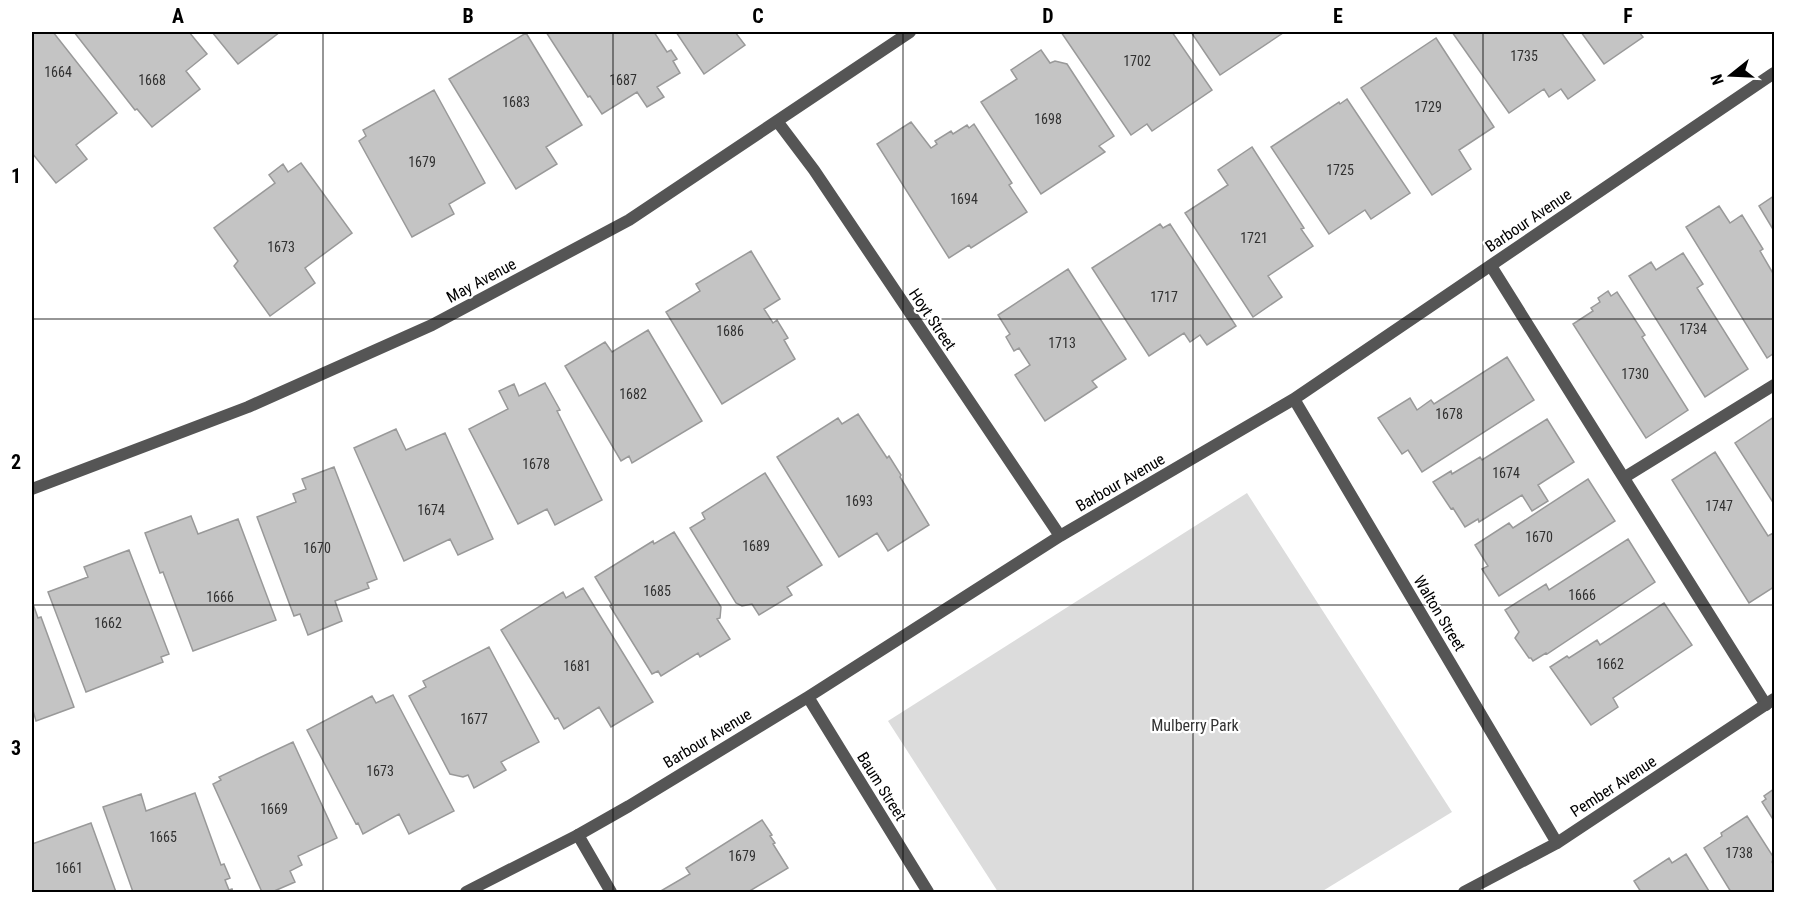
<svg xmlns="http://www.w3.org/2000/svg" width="1806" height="924" font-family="'Roboto Condensed',sans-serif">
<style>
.green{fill:#dcdcdc}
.building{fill:#c4c4c4;stroke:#999;stroke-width:1.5}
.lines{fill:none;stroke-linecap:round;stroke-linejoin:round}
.service{stroke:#555;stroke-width:12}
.minor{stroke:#555;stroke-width:12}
.grid{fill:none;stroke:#000;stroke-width:1.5;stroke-opacity:0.55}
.labels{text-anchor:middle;stroke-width:4.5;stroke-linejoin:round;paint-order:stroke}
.number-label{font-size:14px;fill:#313131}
.street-label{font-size:16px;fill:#000;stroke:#fff}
.park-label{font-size:16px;fill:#333;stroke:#fff}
.neatline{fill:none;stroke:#000;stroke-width:2}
.grid-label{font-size:20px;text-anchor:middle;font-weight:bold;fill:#000}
</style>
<rect width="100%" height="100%" fill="#fff"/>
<path class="green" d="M1247,493L1452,812L1321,892H998L888,721Z"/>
<path class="building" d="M32,32H53L117,113L76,145L87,159L56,183L32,153Z
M74,32H189L207,54L186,71L200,89L152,127L137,109L135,110Z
M212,32H280L238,64Z
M546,32H654L667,52L671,50L677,59L673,61L680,73L657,87L664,97L647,107L637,92L602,114L590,96L588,97Z
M676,32H735L745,45L704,74Z
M1061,32H1172L1212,90L1152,131L1147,124L1131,135Z
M1191,32H1282L1283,33L1220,75Z
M1452,32H1561L1595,80L1568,99L1561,89L1549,97L1544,89L1509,113Z
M1581,32H1639L1643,37L1604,64Z
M526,33L582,125L546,147L557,164L516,189L449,79Z
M1436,38L1494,127L1459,150L1471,169L1432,195L1361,88Z
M1041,50L1050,63L1055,61L1067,64L1114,136L1099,146L1105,152L1041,194L981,102L1017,79L1011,70Z
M434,90L485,183L449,204L454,214L412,237L359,141L366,136L363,130Z
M1347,99L1410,193L1371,219L1365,210L1329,234L1271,147L1339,102L1340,104Z
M911,122L931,148L937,144L935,141L951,131L953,134L967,125L969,128L974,124L1012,183L1009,185L1027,212L971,248L969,245L949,258L877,144Z
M1252,147L1304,228L1301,229L1313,246L1268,276L1282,297L1253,317L1185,213L1228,185L1218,170Z
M301,163L352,233L305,268L315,283L270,316L234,266L238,261L214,228L275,183L269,175L283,164L288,172Z
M1774,196V231L1759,206Z
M1719,206L1730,223L1742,215L1763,249L1760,251L1774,275V353L1767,358L1686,227Z
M1160,224L1163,228L1170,224L1236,326L1207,345L1200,335L1190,342L1184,333L1149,356L1092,268Z
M751,251L780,299L764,309L773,323L777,320L788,338L784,340L795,359L722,404L666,312L700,291L696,284Z
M1683,253L1703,284L1697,288L1748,369L1705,397L1629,276L1651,262L1656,270Z
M1068,269L1126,359L1092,381L1097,387L1045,421L1015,375L1030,365L1019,348L1014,351L1006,337L1010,334L998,315Z
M1608,291L1611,296L1617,292L1645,335L1642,337L1688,410L1646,438L1573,324L1593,311L1591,308L1600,302L1598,298Z
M648,330L702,421L632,463L629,456L621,461L565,366L605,342L612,352Z
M1507,357L1534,400L1422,472L1408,450L1402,454L1378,418L1410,398L1417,410L1431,400L1434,404Z
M545,383L560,410L557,411L602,500L555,525L547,509L518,524L469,429L508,409L499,391L514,384L519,396Z
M858,414L887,458L889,456L901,475L900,477L929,525L888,551L877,533L839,557L777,457L838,418L842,424Z
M1774,417V504L1735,443Z
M1547,419L1574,462L1538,485L1548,501L1532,511L1522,495L1479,522L1478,519L1465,527L1453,508L1451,509L1433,482L1451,471L1452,474L1480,457L1482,460Z
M396,429L406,450L445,433L493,539L458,555L450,539L404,561L354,448Z
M1715,452L1768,536L1773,533L1774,536L1773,584L1774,587L1749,603L1672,480Z
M334,467L377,579L367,583L369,588L335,601L342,621L308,635L300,614L294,616L257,517L296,502L293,494L306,489L302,479Z
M765,473L822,565L787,587L792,595L759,615L752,604L742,606L736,603L690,528L705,519L702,513Z
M1588,479L1615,521L1499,596L1482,569L1488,566L1475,545L1509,523L1513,528Z
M191,516L198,534L238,519L276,620L193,651L163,572L160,573L145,533Z
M674,532L721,607L720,618L717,619L730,639L700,657L698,653L661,676L658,671L652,674L610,606L612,605L595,577L653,541L654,544Z
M1628,539L1655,582L1547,654L1546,653L1533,661L1531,658H1529L1515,638L1519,632L1505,610L1546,584L1549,590Z
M129,550L169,654L161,657L163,662L86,692L48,592L88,577L84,567Z
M583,588L653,702L611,727L599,707L564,729L558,718L555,719L501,630L563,592L566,598Z
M32,601L38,618L41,617L74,707L36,721L32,707Z
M1664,603L1692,645L1613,698L1618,707L1591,725L1550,667L1567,656L1569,658L1597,640L1600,645Z
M489,647L539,742L501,762L506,770L474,788L468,775L463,777L450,774L409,696L426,687L423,681Z
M393,695L454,811L409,834L399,814L363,834L358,823L356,824L307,730L372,696L376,703Z
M293,742L337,838L298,856L302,865L290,871L295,882L272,892H262L213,784L221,780L219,777Z
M1774,789V821L1762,802L1766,799L1764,796Z
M195,793L221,865L224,864L230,878L225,880L229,890L232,889L233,892H133L103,807L141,794L146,811Z
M1747,816L1774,858L1772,862L1774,866V892H1731L1704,848L1722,836L1721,833Z
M762,820L772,835L770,836L775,843L773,844L788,868L748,892H659L690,874L686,868Z
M91,823L116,892H32V844Z
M1686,854L1709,891L1706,892H1641L1634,881L1669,858L1672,863Z"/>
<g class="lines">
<path class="service" d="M1491,266L1766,705
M1625,477L1774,385
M578,835L611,892"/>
<path class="minor" d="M777,121L814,170L1060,536
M1294,399L1557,843
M32,489L248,407L432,325L629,220L910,32
M808,697L928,892
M466,892L578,835L629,806L808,697L1060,536L1294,399L1774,73
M1464,892L1557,843L1774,699"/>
</g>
<path class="grid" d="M323,32V892M613,32V892M903,32V892M1193,32V892M1483,32V892M32,319H1774M32,605H1774"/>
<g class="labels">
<g class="number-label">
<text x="1524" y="61">1735</text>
<text x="1137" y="66">1702</text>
<text x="58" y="77">1664</text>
<text x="152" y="85">1668</text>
<text x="623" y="85">1687</text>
<text x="516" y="107">1683</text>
<text x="1428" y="112">1729</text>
<text x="1048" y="124">1698</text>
<text x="422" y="167">1679</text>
<text x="1340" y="175">1725</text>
<text x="964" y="204">1694</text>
<text x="1254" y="243">1721</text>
<text x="281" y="252">1673</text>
<text x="1164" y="302">1717</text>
<text x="1693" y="334">1734</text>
<text x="730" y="336">1686</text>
<text x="1062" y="348">1713</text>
<text x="1635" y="379">1730</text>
<text x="633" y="399">1682</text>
<text x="1449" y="419">1678</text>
<text x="536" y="469">1678</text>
<text x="1506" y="478">1674</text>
<text x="859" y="506">1693</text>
<text x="1719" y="511">1747</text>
<text x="431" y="515">1674</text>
<text x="1539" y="542">1670</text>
<text x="756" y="551">1689</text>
<text x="317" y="553">1670</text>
<text x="657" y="596">1685</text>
<text x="1582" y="600">1666</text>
<text x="220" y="602">1666</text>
<text x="108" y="628">1662</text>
<text x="1610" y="669">1662</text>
<text x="577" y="671">1681</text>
<text x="474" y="724">1677</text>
<text x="380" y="776">1673</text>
<text x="274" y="814">1669</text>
<text x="163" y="842">1665</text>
<text x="1739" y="858">1738</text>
<text x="742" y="861">1679</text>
<text x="69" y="873">1661</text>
</g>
<g class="street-label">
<text transform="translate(1528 220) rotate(-34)" y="6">Barbour Avenue</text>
<text transform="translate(481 280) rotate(-28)" y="6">May Avenue</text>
<text transform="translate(933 319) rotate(56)" y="6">Hoyt Street</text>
<text transform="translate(1120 482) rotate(-30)" y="6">Barbour Avenue</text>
<text transform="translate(1440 613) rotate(59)" y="6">Walton Street</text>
<text transform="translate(707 738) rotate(-31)" y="6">Barbour Avenue</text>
<text transform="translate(882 786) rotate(58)" y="6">Baum Street</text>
<text transform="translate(1613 786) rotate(-33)" y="6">Pember Avenue</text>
</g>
<g class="park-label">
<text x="1195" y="731">Mulberry Park</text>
</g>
</g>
<rect width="1806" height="924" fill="none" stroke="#ffffff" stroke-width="66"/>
<g transform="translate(1731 75) rotate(252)" stroke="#ffffff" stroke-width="4.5" paint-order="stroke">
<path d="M0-4.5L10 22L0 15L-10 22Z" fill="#000000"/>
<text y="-9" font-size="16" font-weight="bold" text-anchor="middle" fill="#000000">N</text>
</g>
<rect x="33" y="33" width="1740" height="858" class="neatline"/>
<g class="grid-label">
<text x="178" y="23">A</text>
<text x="468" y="23">B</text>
<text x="758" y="23">C</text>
<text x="1048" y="23">D</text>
<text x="1338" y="23">E</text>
<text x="1628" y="23">F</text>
<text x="16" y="183">1</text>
<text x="16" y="469">2</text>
<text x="16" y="755">3</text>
</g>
</svg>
